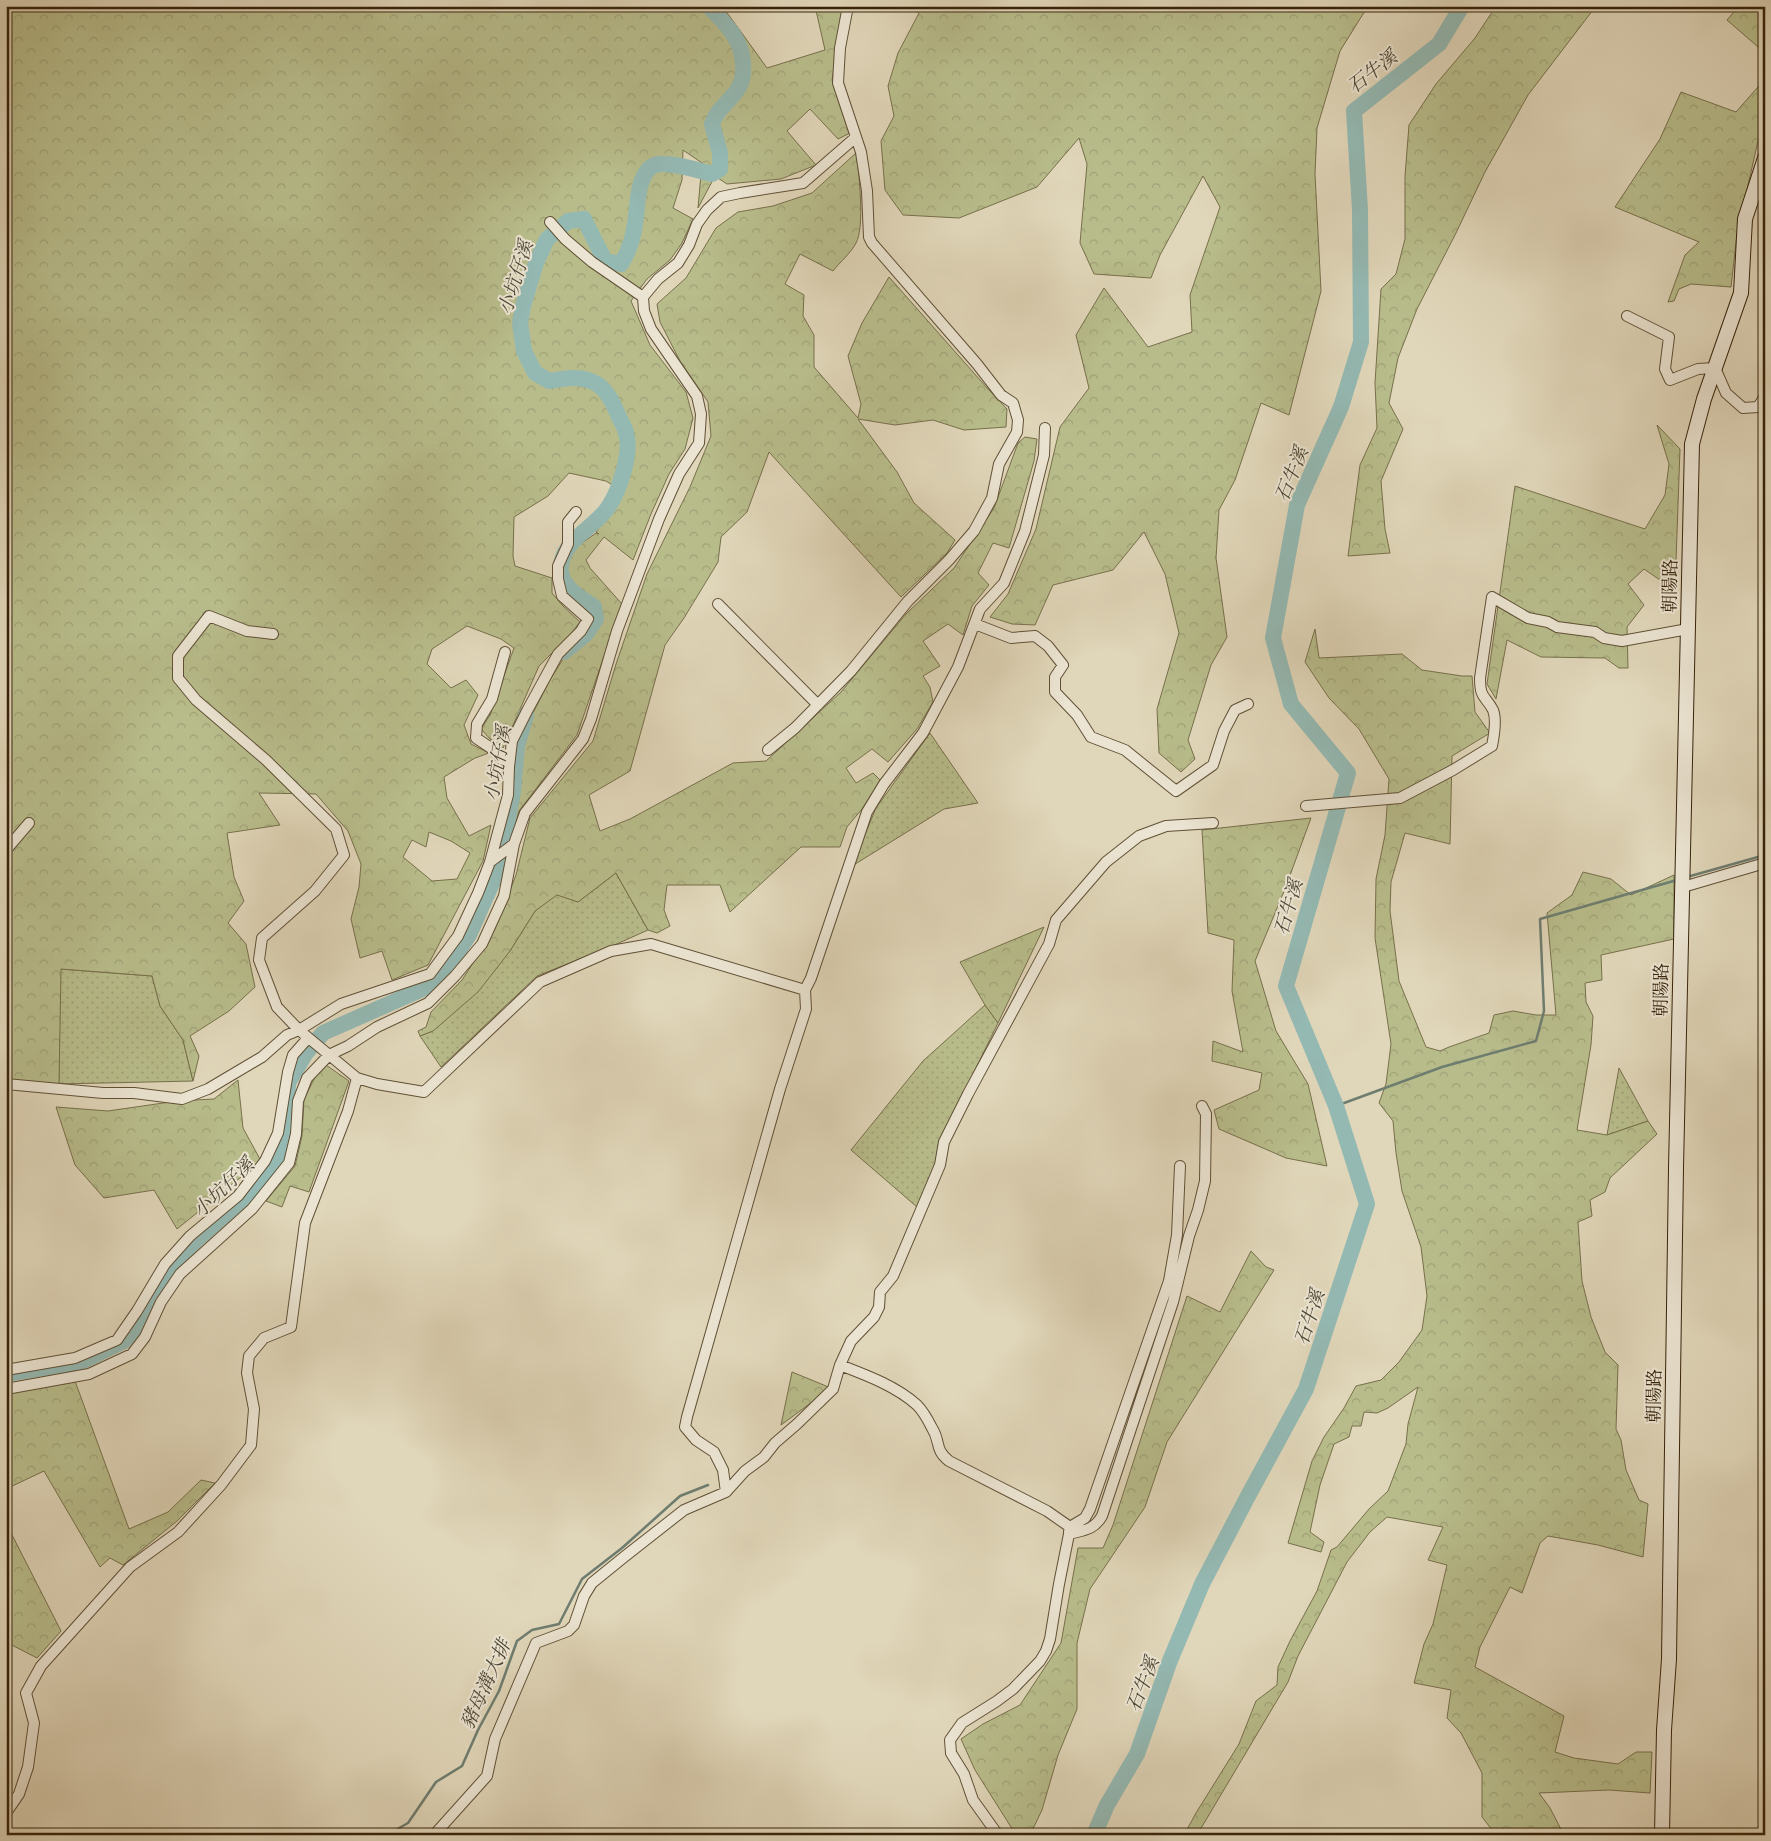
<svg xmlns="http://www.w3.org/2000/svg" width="1771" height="1841" font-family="'IM FELL Double Pica','Noto Serif TC',serif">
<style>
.grass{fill:url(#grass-dots);stroke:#77704b}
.forest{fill:url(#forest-crowns);stroke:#77704b;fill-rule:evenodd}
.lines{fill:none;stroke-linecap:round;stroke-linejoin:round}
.stream{stroke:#6e7d70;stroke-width:2.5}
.river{stroke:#94b9b3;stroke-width:16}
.street-casing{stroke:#605036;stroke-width:12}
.secondary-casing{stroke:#36230b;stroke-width:16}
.street{stroke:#ebe4d2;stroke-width:10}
.secondary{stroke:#ebe4d2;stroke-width:14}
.labels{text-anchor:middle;stroke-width:4;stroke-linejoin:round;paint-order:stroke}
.street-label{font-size:18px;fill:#36230b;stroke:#ebe4d2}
.water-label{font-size:19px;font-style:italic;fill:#4e4835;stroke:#ebe4d2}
</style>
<defs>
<pattern id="grass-dots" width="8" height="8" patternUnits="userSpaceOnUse" patternTransform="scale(1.25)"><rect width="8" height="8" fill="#b8bc8b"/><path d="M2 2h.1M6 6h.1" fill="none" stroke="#9fa177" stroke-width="1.8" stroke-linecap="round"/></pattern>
<pattern id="forest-crowns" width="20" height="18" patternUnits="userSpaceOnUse" patternTransform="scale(1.25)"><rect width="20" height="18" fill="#b8bc8b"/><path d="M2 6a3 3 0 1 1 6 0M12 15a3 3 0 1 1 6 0" fill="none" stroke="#9fa177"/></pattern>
</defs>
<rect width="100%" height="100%" fill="#e0d6b9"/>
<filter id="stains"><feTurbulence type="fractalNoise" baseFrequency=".004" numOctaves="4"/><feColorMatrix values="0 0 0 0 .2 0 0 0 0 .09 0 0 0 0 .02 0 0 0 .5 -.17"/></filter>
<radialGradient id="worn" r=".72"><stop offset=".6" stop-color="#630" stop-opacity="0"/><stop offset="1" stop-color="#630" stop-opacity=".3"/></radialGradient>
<path class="grass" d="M930,733L978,803L944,809L852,866L876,808Z
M616,873L648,930L610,947L537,976L441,1067L420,1036L433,1031L510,951L535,911L557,894L578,902Z
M60,969L152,976L160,1006L183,1040L193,1081L59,1084Z
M985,1005L998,1023L938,1145L935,1167L917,1207L851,1150L923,1061Z
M1619,1068L1648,1121L1607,1135Z"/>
<path class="forest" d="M6,6H718L728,14L767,68L825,50L815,6H845L832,80L850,133L838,139L810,109L787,131L816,165L781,179L727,184L715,176L698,208L702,163L683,150L682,180L673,208L693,219L682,243L670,260L647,279L631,301L650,345L686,392L693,418L685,449L669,474L651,514L633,560L604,537L586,560L590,568L622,604L577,735L519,811L511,839H503L513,789L519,740L550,680L563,659L582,636L596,625V616L567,589L564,578L566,567L575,548L596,533L599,534L596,532L606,518L620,490L606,481L569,473L548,496L514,517L513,556L515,566L552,578V593L563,606L580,622L569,636L539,666L503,748L490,739L481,729L490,715L514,648L501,639L467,626L432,649L427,664L451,688L466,680L478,695L464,725L471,744L489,753L475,758L444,777L447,798L469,836L491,825L483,861L428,965L392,980L382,951L360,958L351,919L359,887L361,864L348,831L316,794L259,793L280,825L227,833L234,877L244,901L228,923L246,944L255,987L229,1011L190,1036L199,1056L193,1081L183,1040L160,1006L152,976L61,969L59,1084L6,1080ZM429,832L451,841L470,853L457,879L432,881L403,857L412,840L426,847Z
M901,6H1368L1340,51L1317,128L1315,174L1321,291L1289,415L1261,403L1235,480L1219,510L1216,558L1227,637L1211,665L1188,740L1195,759L1181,772L1159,753L1157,709L1179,633L1165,574L1144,532L1113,570L1053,585L1035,625L1012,624L990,617L1008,594L1036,529L1060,427L1089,388L1076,335L1104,288L1148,347L1192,332L1190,295L1220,207L1203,176L1160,255L1151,278L1094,274L1080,243L1087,164L1079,138L1037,187L959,218L903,215L885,190L881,141L894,116L888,86L898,53L919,13Z
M1496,6H1596L1528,95L1485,172L1456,233L1417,309L1398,358L1389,403L1403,429L1381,481L1385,529L1390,553L1348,556L1360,465L1377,428L1375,383L1381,289L1396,274L1405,239V176L1409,125L1436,84L1475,38Z
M1739,6H1765V53L1727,20Z
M1765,79V132L1758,141L1737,234L1731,287L1691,284L1679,289L1674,301L1668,302L1685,255L1699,242L1615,207L1660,139L1681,92L1736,112Z
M856,153C859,172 865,227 856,243C851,253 840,262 833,271L800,254L785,284L804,295L803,316L814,335V367L858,418L861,404L848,356L862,323L889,277L988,389L1007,409L1006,427L964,430L933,420L895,425L858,419L897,472L914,503L955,540L947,553L901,597L769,452L747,512L721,537L718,562L684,618L665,645L630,771L589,795L600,831L630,819L733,763L766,761L841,692L906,614L954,568L994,508L1018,443L1025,437L1037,439L1034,461L1009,548L993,543L978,573L989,585L972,606L963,635L948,624L923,641L940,666L923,676L930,687L933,702L917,729L888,762L872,749L846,768L856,783L873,773L880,780L862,809L847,827L840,847H801L730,912L720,885H667L664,910L670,926L657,933L648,930L616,873L578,902L557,895L535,911L510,951L478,992L433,1031L420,1036L418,1031L426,1027L431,1012L462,980L495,929L516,875L530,818L593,741L616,664L647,574L690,487L711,436L708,402L680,361L660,322L657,304L686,278L716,228L738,212L773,206L812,193Z
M1657,425L1680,449L1676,561L1673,589L1644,569L1628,584L1644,605L1627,627L1628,668H1619L1605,658L1541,657L1507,640L1496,699L1487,684L1515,486L1645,529L1665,495L1669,464Z
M1315,629L1319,658L1402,654L1422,670L1462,676H1472L1475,712L1490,733L1452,756L1450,844L1405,833L1391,882L1390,911L1399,981L1426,1047L1440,1051L1449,1047L1489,1033L1494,1015L1513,1011L1536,1015H1556L1547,913L1572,895L1583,872L1611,879L1631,895L1674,875V939L1601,955L1602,980L1585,983L1586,1002L1593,1016L1591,1045L1577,1130L1607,1135L1648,1121L1657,1134L1610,1178L1605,1192L1590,1200L1592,1216L1578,1222L1582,1281L1591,1317L1605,1352L1618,1365L1616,1429L1621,1440L1626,1470L1639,1500L1648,1504L1643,1557L1598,1545L1548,1536L1540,1543L1522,1593L1510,1587L1480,1647L1475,1667L1564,1716L1555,1752L1574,1758L1618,1764L1636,1752H1652L1650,1793L1609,1790L1539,1793L1550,1808L1564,1835H1496L1482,1817V1773L1461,1733L1447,1718L1451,1690L1414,1683L1424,1644L1433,1624L1447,1565L1428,1560L1443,1527L1387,1517L1370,1532L1347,1562L1298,1656L1288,1682L1197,1835H1184L1196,1813L1239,1744L1256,1701L1277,1685L1278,1667L1290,1641L1317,1591L1331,1550L1337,1547L1369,1509L1388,1491L1406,1444L1408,1424L1418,1387L1388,1408L1377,1413L1364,1412L1361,1426H1352L1349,1437L1334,1444L1320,1485L1310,1532L1324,1542L1321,1552L1288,1543L1312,1461L1324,1437L1344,1408L1356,1386L1381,1380L1399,1362L1422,1330L1427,1296L1421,1247L1402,1191L1396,1153L1393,1121L1379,1103L1386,1084L1391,1044L1375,938L1376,879L1385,835L1389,779L1359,729L1329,698L1305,662Z
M1311,818L1285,889L1255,961L1276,1031L1308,1084L1327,1166L1286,1158L1219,1129L1214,1110L1259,1090L1262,1073L1212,1061L1213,1041L1243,1052L1232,991L1234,940L1208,933L1202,830Z
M1044,927L998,1023L985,1005L960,962Z
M326,1065L349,1081L309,1192L290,1186L282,1207L266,1201L295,1166L302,1136L304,1099L316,1075Z
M238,1080L243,1128L261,1161L177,1229L154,1190L104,1198L75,1165L56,1107L108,1111L177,1101L214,1099Z
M1251,1251L1266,1267L1274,1270L1167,1442L1145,1507L1090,1589L1077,1643V1709L1058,1755L1042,1810L1030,1835H1016L975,1770L961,1739L983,1724L1020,1705L1061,1643L1078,1548H1103L1113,1525L1187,1296L1220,1312Z
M792,1372L831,1388L781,1425Z
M75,1381L129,1529L168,1512L201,1480L215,1483L177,1521L123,1565L110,1558L100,1567L44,1471L6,1489V1394Z
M6,1523L61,1631L37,1658L6,1642Z"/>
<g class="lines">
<path class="stream" d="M1687,877L1765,855
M1336,1106L1442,1067L1536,1041L1544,1011L1540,919L1677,880
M387,1835L408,1823L436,1782L462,1766L478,1730L499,1691L517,1641L532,1630L559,1624L582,1579L622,1548L680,1496L708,1485"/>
<path class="river" d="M564,652L586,634L596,619L594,607C582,598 563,589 561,572C558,541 596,528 609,506C620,489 632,452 626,433C625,428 622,423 620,419C614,406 609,392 597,384C582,375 566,378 549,381L535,373L524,351L520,323L523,306L536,263L547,239L568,221L584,219L605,261L621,264C629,251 633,239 635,224C638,208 636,167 659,164C676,163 696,170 712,174L720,169V153L712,124C718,108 725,106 735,93C742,85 744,75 743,64C742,39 725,23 708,6
M6,1374L81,1362L124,1341L140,1324L166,1272L193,1243L265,1179L280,1151L286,1123L288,1083L306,1053L323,1033L427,987L447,969L469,935L494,879L501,856L513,792L517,746L526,715
M1094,1835L1107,1805L1137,1754L1169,1663L1202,1584L1248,1496L1306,1389L1367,1204L1336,1106L1286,986L1348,773L1291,704L1273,638L1297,505L1341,407L1361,342L1360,210L1354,111L1439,44L1462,6"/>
<g class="street-casing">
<path id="street" d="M550,222L565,239L592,262L643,297
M1627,316L1669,337L1665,369L1670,380L1698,369L1715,368L1726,393L1743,408L1758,407L1765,396
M718,604L818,705
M975,624L1011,638L1035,636L1048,646L1063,665L1055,677V692L1077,715L1091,737L1125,750L1176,791L1213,765L1224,731L1235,710L1248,704
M273,634L247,631L209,616L178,656V678L196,700L266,760L336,829L344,855L315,891L262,938L259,960L277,1007L299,1030L357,1078L377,1084L424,1092L540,982L611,951L651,944L805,990
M768,750L795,728L851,671L908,601L949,560L974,531L992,498L999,464L1017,432L1018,420L1013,403L1001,395L977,364L872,243L869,237L867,191L861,152L838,83L840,48L848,6
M509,767L512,741L528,709L558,654L581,631L588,619L562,596L558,579V566L568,544V522L576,512
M1306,806L1400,798L1453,770L1492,746C1494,736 1497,720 1493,710C1485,695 1480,699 1480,678L1492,597L1528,618L1548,622L1557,627L1595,632L1604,638L1622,641L1688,629
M6,850L29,823
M490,862L514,844
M1683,887L1765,863
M6,1084L103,1093H134L182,1099L208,1089L262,1057L287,1035L299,1030L341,1004L430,974L458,936L478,893L490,862L508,795L509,767L494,750L476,738L477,724L492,699L505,652
M840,1365C866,1375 896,1386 917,1405C923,1411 928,1420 932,1428C941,1442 934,1449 949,1461L1047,1511L1070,1527L1069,1532
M6,1370L75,1358L117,1340L137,1311L165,1264L190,1236L238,1196L265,1161L278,1133L288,1072L293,1055L308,1038
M6,1389L89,1374L132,1354L145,1337L161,1302L180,1274L252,1209L289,1163L296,1134L298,1101L307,1078L329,1055L348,1046L377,1027L428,1003L455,976L482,944L504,896L514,844L525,813L583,739L591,719L617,631L659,519L679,474L699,443L701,414L697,396L651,329L644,311L643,297L658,279L678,263L689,245L697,224L707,210L721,197L740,193L803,183L856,137
M726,1492L745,1471L764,1457L775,1443L797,1424L833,1389L840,1365L851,1341L874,1317L879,1307L880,1292L893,1276L940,1165L944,1142L968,1094L1049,944L1056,920L1106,862L1139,836L1166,826L1213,823
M1070,1527L1085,1518L1090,1509L1169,1281L1177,1235L1180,1166
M6,1813L19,1794L28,1767L34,1723L26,1693L41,1666L130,1567L178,1532L221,1485L251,1445L254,1409L247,1373L249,1356L264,1338L291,1327L305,1223L348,1111L357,1078
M434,1835L487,1776L495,1739L536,1643L568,1631L574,1625L584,1596L592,1583L624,1557L684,1510L726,1492L723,1470L714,1452L696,1440L685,1427L687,1417L780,1089L806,1009L805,990L811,978L867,812L884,784L923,733L958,667L980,609L1004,583L1025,531L1044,455L1045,428
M998,1835L973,1800L964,1774L951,1753L950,1740L962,1723L997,1701L1013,1689L1040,1661L1046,1651L1050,1639L1059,1584L1069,1534C1084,1530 1094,1530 1102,1516L1173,1302L1189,1236L1198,1210L1205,1181L1206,1114L1202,1106"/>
</g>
<g class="secondary-casing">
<path id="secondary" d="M1662,1835L1664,1730L1669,1659L1676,1168L1692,444L1704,399L1741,293L1745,219L1765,158"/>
</g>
<use href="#street" class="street"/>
<use href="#secondary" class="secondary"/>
</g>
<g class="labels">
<g class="street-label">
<text transform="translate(1670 586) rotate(-89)" y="6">朝陽路</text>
<text transform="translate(1661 990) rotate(-89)" y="6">朝陽路</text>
<text transform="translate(1654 1396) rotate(-89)" y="6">朝陽路</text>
</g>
<g class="water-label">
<text transform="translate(1372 71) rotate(-38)" y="7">石牛溪</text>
<text transform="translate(515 277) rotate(-73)" y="7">小坑仔溪</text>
<text transform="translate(1291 474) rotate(-68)" y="7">石牛溪</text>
<text transform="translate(497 763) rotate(-80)" y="7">小坑仔溪</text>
<text transform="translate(1288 907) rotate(-74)" y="7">石牛溪</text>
<text transform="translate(223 1187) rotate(-44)" y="7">小坑仔溪</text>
<text transform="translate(1309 1317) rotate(-72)" y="7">石牛溪</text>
<text transform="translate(485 1684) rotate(-66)" y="7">豬母溝大排</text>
<text transform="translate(1142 1684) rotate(-69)" y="7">石牛溪</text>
</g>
</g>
<rect width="1771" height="1841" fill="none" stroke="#e0d6b9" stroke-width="25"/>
<rect x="8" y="8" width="1756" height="1826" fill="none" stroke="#36230b" stroke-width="2.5"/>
<rect x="12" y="12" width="1746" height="1816" fill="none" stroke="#36230b"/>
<rect width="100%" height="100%" filter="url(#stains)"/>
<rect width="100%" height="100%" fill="url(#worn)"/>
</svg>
